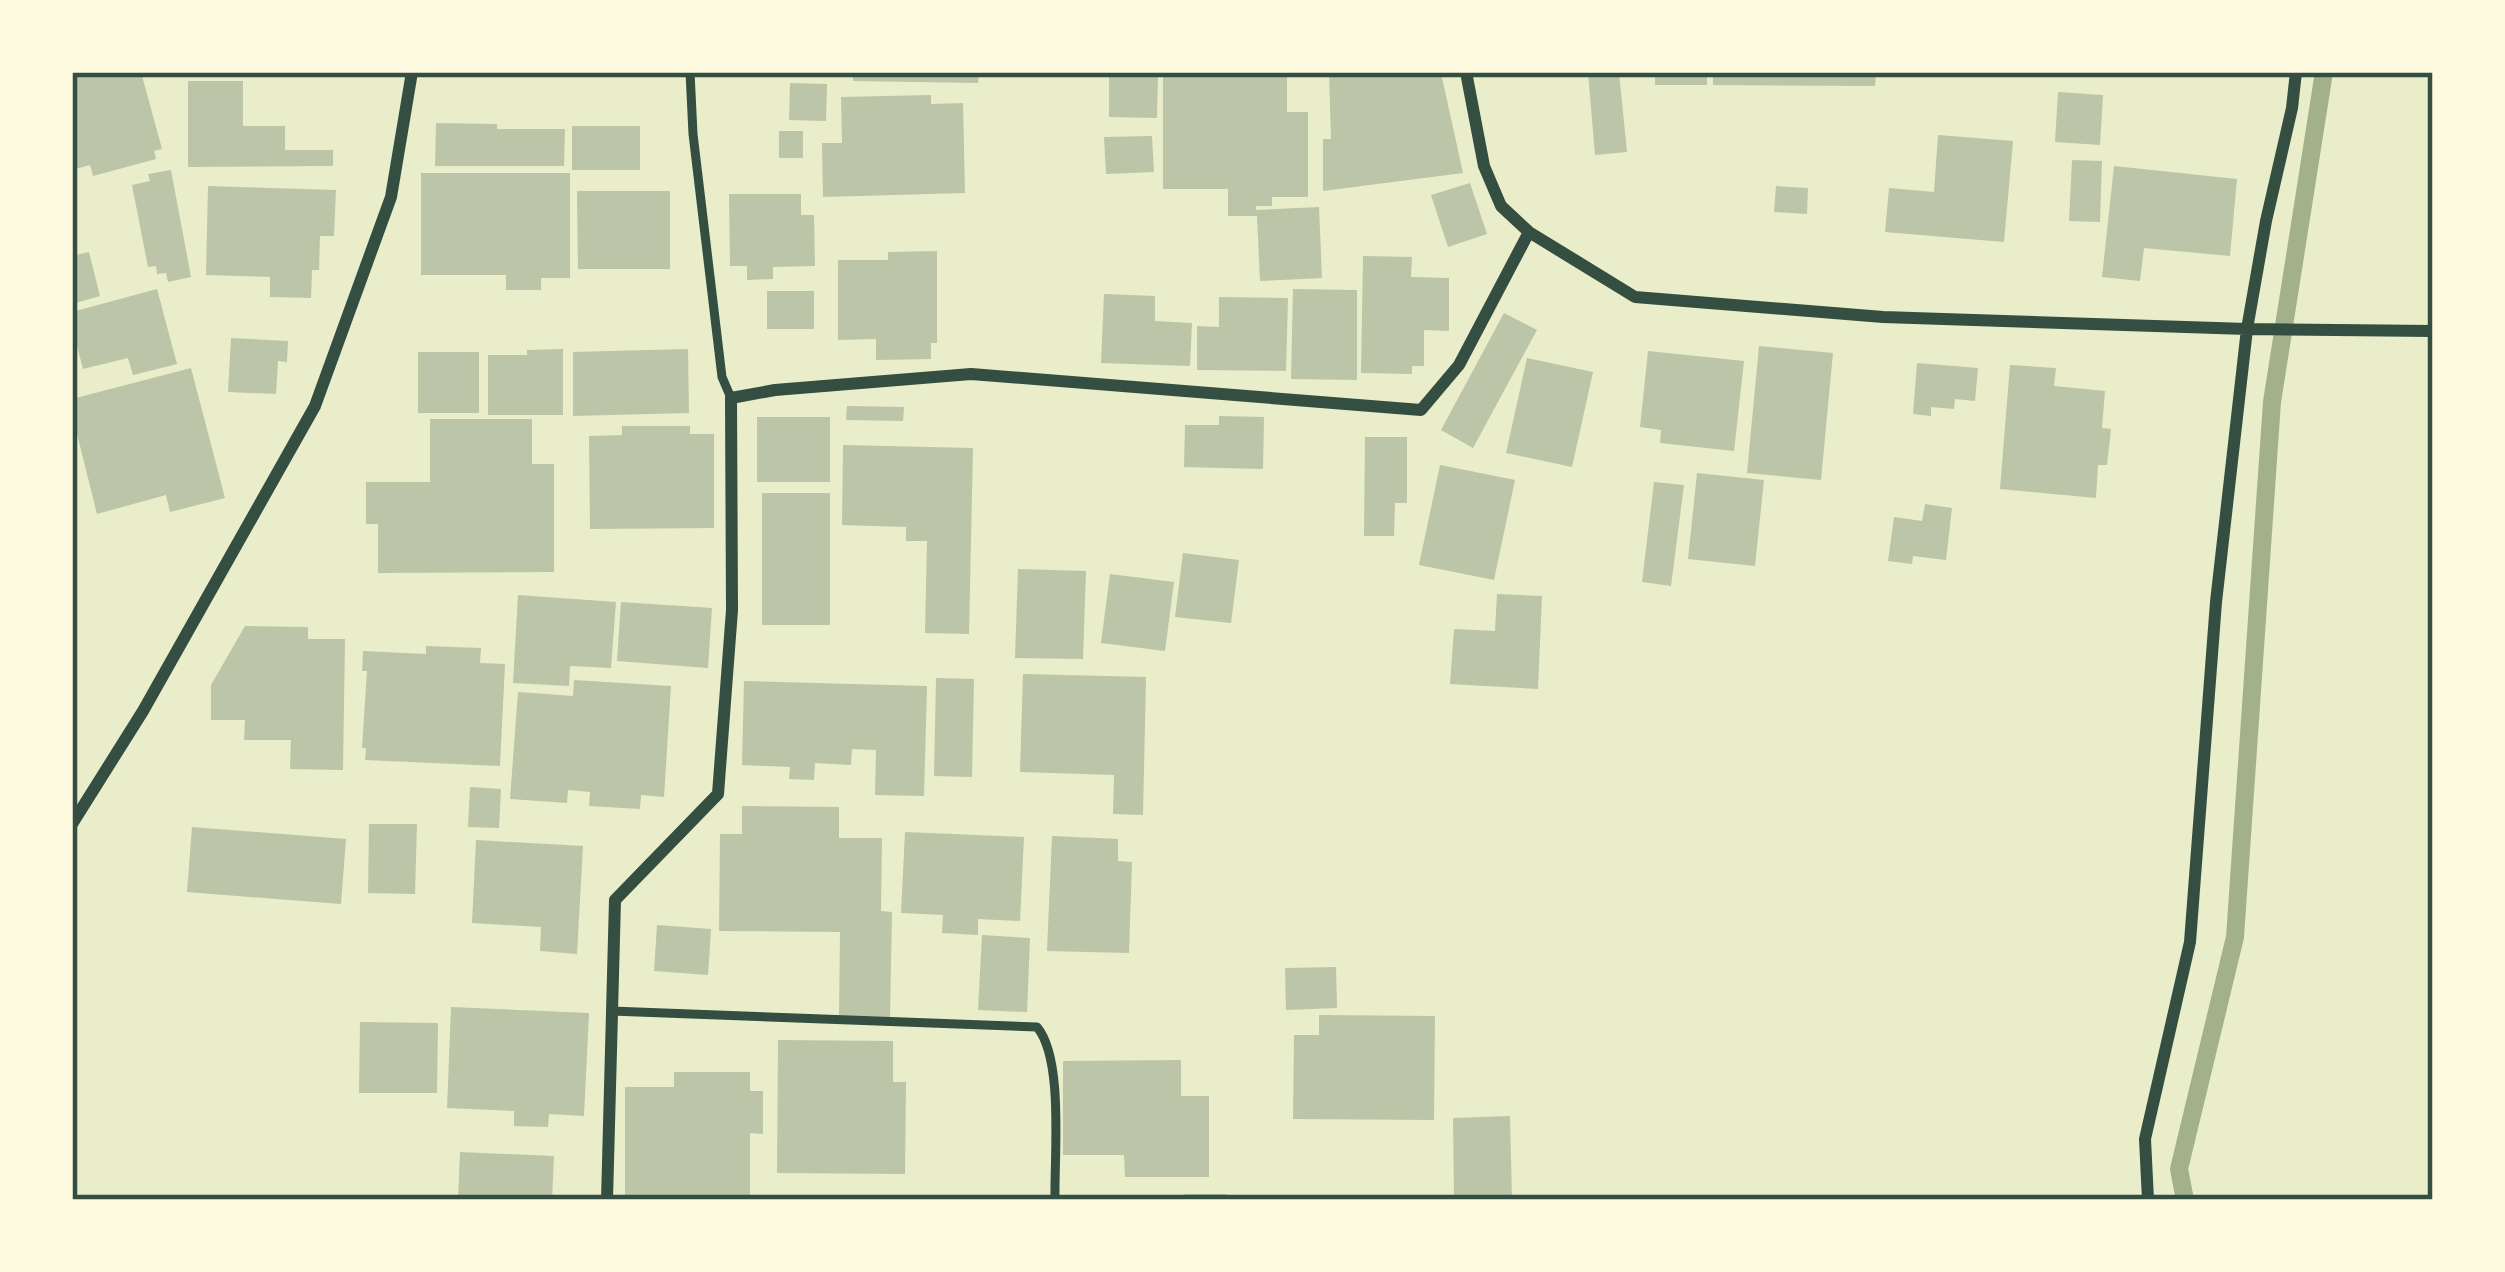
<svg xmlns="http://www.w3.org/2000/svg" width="2505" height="1272" font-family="Montserrat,sans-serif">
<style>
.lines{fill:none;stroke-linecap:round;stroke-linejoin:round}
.stream{stroke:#a3b18a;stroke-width:18}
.building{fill:#bcc5a7}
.service{stroke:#344e41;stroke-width:9}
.minor{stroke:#344e41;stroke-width:12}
.neatline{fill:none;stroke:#344e41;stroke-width:4.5}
</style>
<rect width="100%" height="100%" fill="#e9edc9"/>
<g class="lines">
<path class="stream" d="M2185,1200L2179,1169L2235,937L2272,402L2324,72"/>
</g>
<path class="building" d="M72,72H141L162,149L154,151L156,159L93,176L90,165L72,170Z
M853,72H979L978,83L853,81Z
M1163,72H1287V112H1308V197H1272V206H1256V210L1319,207L1322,278L1260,281L1257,216H1228V189H1163Z
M1329,72L1441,73L1463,173L1323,191V139H1331Z
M1588,72H1619L1627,152L1595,155Z
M1655,72H1707V85H1655Z
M1713,72H1876L1875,86L1713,85Z
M1109,75H1158L1157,118L1109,117Z
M188,81H243V126H285V150H333V166L188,167Z
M790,83L827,84L826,121L789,120Z
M2058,92L2103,95L2100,145L2055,142Z
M931,95V104L963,103L965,193L823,197L822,143H842L841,97Z
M436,123L497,124V129H565L564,166H435Z
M572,126H640V170H572Z
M779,131H803V158H779Z
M1938,135L2013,141L2004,242L1885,232L1889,188L1934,192Z
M1152,136L1154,172L1106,174L1104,137Z
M2072,160L2102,161L2100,222L2069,221Z
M2114,166L2237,179L2230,256L2144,248L2140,281L2102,277Z
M171,170L191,277L168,282L166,273L157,274L156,266L148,267L132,185L150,181L148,174Z
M421,173H570V278H541V290H506V275H421Z
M1470,183L1487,234L1448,247L1431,195Z
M208,186L336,190L334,236H320L319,270H312L311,298L270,297V277L206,275Z
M1776,186L1808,188L1807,214L1774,212Z
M577,191H670V269H578Z
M729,194H801V215H814L815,266L773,267V279L747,280V266H730Z
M937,251V343H931V359L876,360V339L838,340V260H888V252Z
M89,252L100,296L72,304V256Z
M1363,256L1412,257L1411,277L1449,278V331L1424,330V366H1412V374L1361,373Z
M157,289L177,364L133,375L128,358L83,369L72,327V312Z
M1293,289L1357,290V380L1291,379Z
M767,291H814V329H767Z
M1104,294L1155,296V321L1192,323L1190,366L1101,363Z
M1219,297L1288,298L1286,371L1197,370V326L1219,327Z
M1504,313L1537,330L1473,448L1441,430Z
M231,338L288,341L287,362L278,361L276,394L228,392Z
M1759,346L1833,353L1821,480L1747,473Z
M563,349V415H488V355H527V350Z
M688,349L689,413L573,416V352Z
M1648,351L1744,361L1734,451L1660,443L1661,430L1640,427Z
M418,352H479V413H418Z
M1527,358L1593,372L1572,467L1506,453Z
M1917,363L1978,368L1975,401L1955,399L1954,409L1931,407V416L1913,414Z
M2010,365L2056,368L2054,386L2105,391L2102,428L2111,429L2107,465H2098L2096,498L2000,489Z
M191,368L225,498L170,512L166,495L97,514L72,414V399Z
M847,406L904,407L903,421L846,420Z
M1219,416L1264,417L1263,469L1184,467L1185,425H1219Z
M757,417H830V482H757Z
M430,419H532V464H554V572L378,573V524H366V482H430Z
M622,426H690V434H714V528L590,529L589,436L622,435Z
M1365,437H1407V503H1395L1394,536H1364Z
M843,445L973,448L969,634L925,633L927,541H906V527L842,525Z
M1440,465L1515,480L1494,580L1419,565Z
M1697,473L1764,480L1755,566L1688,559Z
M1654,482L1684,485L1671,586L1642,582Z
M762,493H830V625H762Z
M1925,504L1952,508L1946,560L1913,556L1912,564L1888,561L1894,517L1922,521Z
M1183,553L1239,560L1231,623L1175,617Z
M1018,569L1086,571L1083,659L1015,658Z
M1110,574L1174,582L1165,651L1101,643Z
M1497,594L1542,596L1538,689L1450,684L1454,629L1495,631Z
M518,595L616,602L611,668L570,666L569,686L513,683Z
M621,602L712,608L708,668L617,661Z
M245,626L308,627V639H345L343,770L290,769L291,740H244L245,720H211V685Z
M426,646L481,648L480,663L505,664L500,766L365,760L366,748H362L367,671H362L363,651L426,654Z
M1023,674L1146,677L1143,815L1113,814L1114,775L1020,772Z
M936,678L974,679L972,777L934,776Z
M574,680L671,686L664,797L641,795L640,809L589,806L590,792L568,790L567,803L510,799L518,692L573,696Z
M744,681L927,686L924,796L875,795L876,750L852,749L851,765L815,763L814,780L789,779L790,767L742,765Z
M470,787L501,789L499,828L468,827Z
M742,806L839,807V838H882L881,911L892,912L890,1017H839L840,932L719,931L720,834H742Z
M369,824H417L415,894L368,893Z
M192,827L346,839L341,904L187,892Z
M905,832L1024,837L1020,921L978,919V935L942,933L943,915L901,913Z
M1052,836L1118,839V861L1132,862L1129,953L1047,951Z
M476,840L583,846L577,954L540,951L541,927L472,923Z
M657,925L711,929L708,975L654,971Z
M982,935L1030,938L1027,1012L978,1010Z
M1336,967L1337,1008L1286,1010L1285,968Z
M451,1007L589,1013L584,1116L549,1114L548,1127L514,1126V1111L447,1108Z
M1319,1015L1435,1016L1434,1120L1293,1119L1294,1035H1319Z
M360,1022L438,1023L437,1093H359Z
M778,1040L893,1041V1082H906L905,1174L777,1173Z
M1181,1060V1096H1209V1177H1125L1124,1155H1063V1061Z
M674,1072H750V1091H763V1134L750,1133V1200H625V1087H674Z
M1510,1116L1512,1200H1454L1453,1118Z
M460,1152L554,1156L552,1200H458Z
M1184,1194H1227V1200H1185Z
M1283,1195L1334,1196V1200H1283Z"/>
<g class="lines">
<path class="service" d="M690,72L693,134L722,377L731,398
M611,1011L1037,1027C1064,1059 1054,1157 1055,1200"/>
<path class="minor" d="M1466,72L1484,166L1501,206L1529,232L1635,297L1883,317L2247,329L2433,331
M72,824L143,711L315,406L391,197L412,72
M607,1200L615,900L718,794L732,610L731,398L775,390L971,374L1421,410L1459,365L1529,232
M2148,1200L2145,1139L2190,942L2216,602L2247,329L2266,221L2292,108L2296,72"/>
</g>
<rect width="2505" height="1272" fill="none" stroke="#fefae0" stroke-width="150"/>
<rect x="75" y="75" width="2355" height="1122" class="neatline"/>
</svg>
